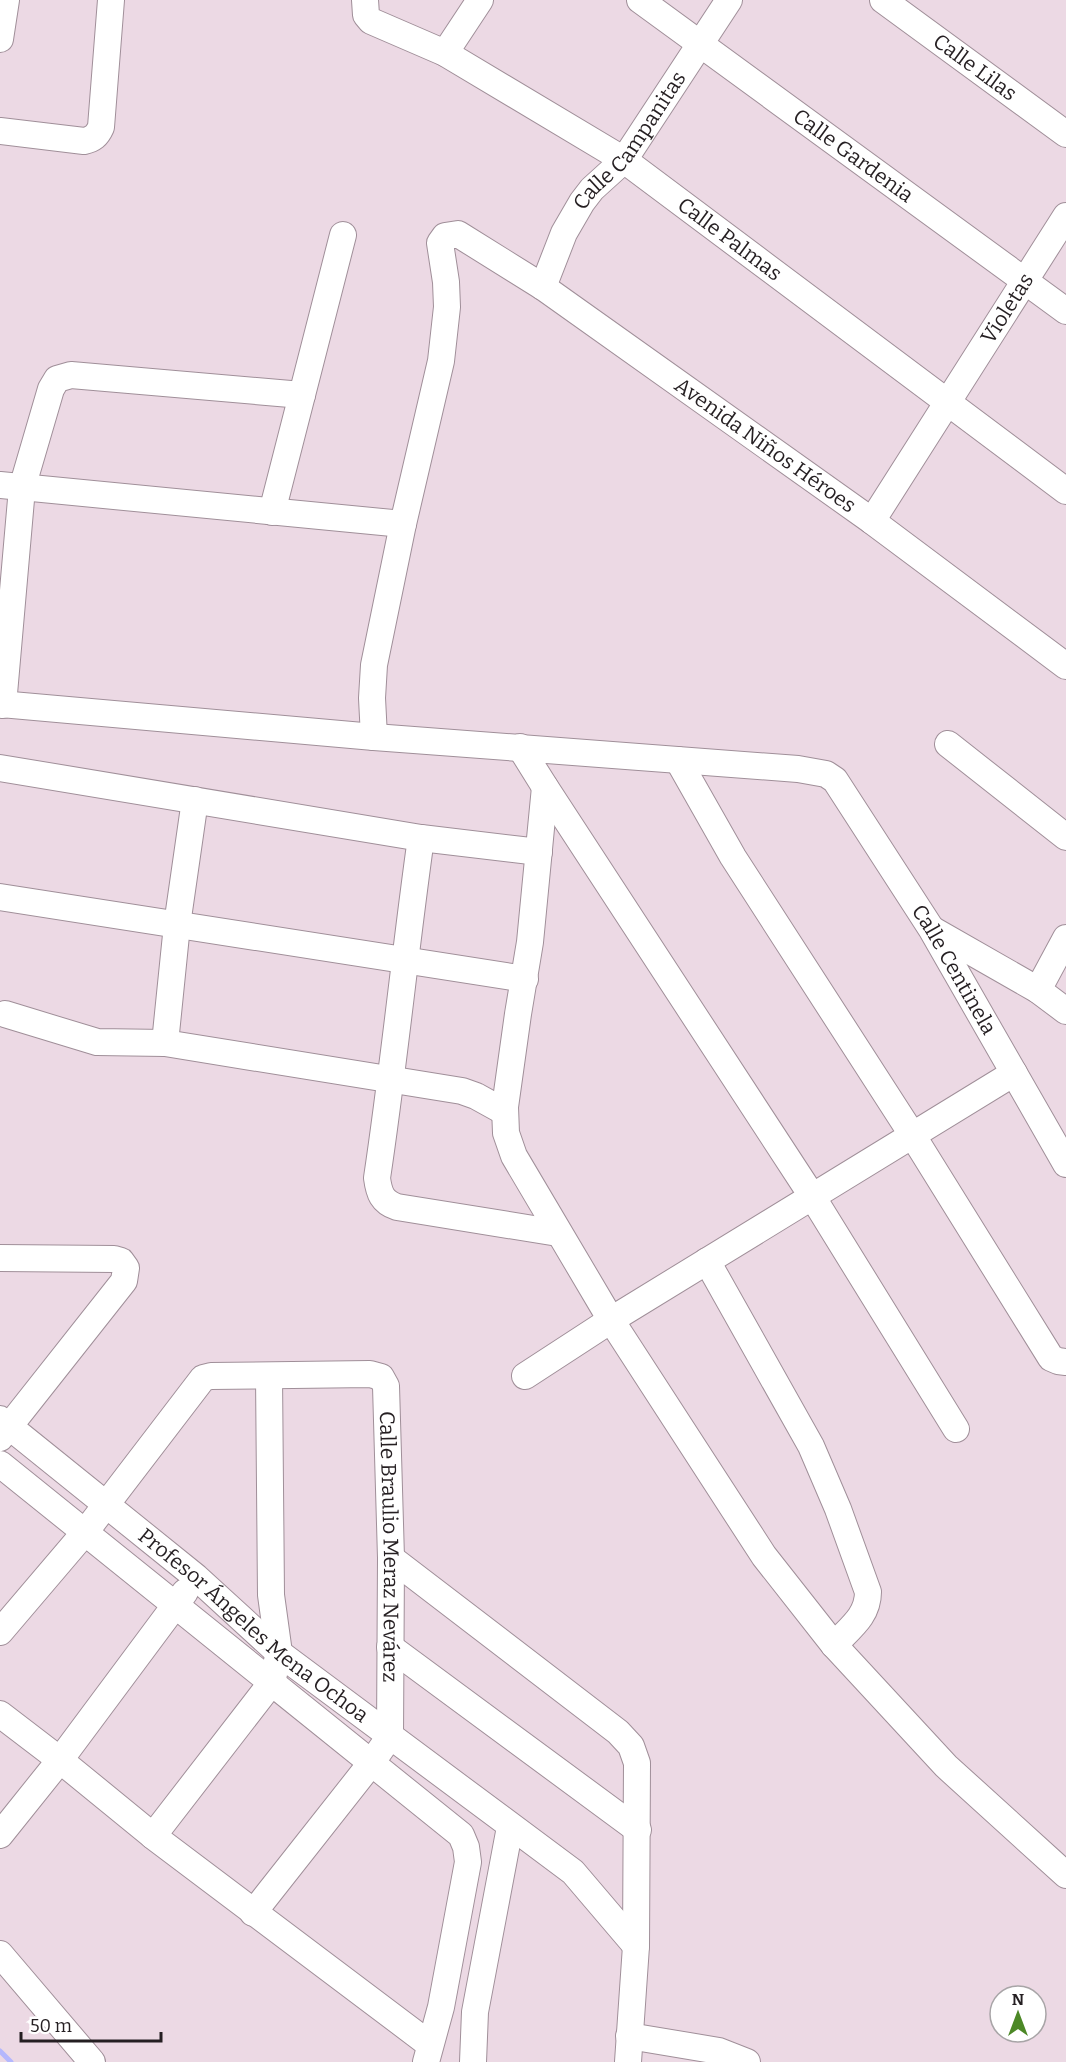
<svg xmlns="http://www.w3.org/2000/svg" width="1066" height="2062" font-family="Bitter,serif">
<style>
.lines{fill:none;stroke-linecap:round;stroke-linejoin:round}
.stream{stroke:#b4b7fd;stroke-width:5}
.minor-casing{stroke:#a08f99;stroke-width:28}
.minor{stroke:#fff;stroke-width:26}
.labels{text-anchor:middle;stroke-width:6;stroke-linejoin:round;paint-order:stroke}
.street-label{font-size:21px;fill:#251f22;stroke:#fff}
</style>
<rect width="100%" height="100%" fill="#ecd9e4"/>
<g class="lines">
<path class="stream" d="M0,2051L11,2062"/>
<g class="minor-casing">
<g id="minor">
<path id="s1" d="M365,0L366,15L371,21L445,53L624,160L1066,491"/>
<path id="s2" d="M640,0L1066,311"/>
<path id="s3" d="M883,0L1066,134"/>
<path d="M0,39L6,0"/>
<path d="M445,53L480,0"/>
<path d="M0,131L84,141C93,139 97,136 101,127L111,0"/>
<path id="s4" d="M543,287L564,233L582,202L592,189L624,160L729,0"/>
<path d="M0,485L403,524"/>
<path d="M272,512L343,235"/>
<path id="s5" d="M872,521L1066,216"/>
<path id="s6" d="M0,704L374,737L798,769L826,774L835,780L932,930L1066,1164"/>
<path d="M3,705L22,488L51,389L57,379L71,375L302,395"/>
<path id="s7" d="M374,737L372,698L374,665L403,524L441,361L447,307L446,282L440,243L445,236L458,234L543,287L872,521L1066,666"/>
<path d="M948,744L1066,837"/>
<path d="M520,747L545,787L812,1196L956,1429"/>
<path d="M678,760L733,857L913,1136L1051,1358L1058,1361L1066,1362"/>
<path d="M0,768L421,838L539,852"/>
<path d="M545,787L530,942L518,1014L505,1107L506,1133L514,1156L611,1320L764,1556L834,1645L946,1766L1066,1875"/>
<path d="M421,838C405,951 394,1065 377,1178C379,1193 382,1202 397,1207L558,1233"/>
<path d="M0,897L525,979"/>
<path d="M933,930L1038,990L1066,1011"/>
<path d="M1038,990L1066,938"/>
<path d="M5,1014L97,1042L165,1043L462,1091L476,1096L505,1112"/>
<path d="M165,1043L177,925L195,800"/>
<path d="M0,1258L114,1259L121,1261L126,1268L124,1281L0,1438"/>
<path d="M707,1261L811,1446L838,1509L868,1592C868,1616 850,1628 834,1645"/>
<path d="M525,1376L611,1320L1014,1073"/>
<path id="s8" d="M0,1419L196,1577L279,1653L573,1872L636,1946"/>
<path d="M0,1464L461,1835L466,1847L468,1862L441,2007L426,2062"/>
<path d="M391,1558L618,1732L631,1746L637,1763L636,1946L628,2062"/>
<path id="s9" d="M0,1632L86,1531L203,1378L211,1376L370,1374L381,1377L386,1386L391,1558L390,1736L372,1762L253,1913"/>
<path d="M390,1647L638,1830"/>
<path d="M0,1714L60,1760L153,1836L429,2044"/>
<path d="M0,1835L60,1760L185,1592"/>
<path d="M153,1836L272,1682L279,1653L271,1595L269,1376"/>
<path d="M0,1954L92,2062"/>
<path d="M629,2036L719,2051L747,2062"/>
<path d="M473,2062L475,2012L510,1827"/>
</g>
</g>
<use href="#minor" class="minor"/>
</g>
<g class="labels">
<g class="street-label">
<text dy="7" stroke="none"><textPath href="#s3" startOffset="114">Calle Lilas</textPath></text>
<text dy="7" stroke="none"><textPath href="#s4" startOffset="172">Calle Campanitas</textPath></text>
<text dy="7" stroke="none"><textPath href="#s2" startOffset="264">Calle Gardenia</textPath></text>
<text dy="7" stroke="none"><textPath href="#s1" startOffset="444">Calle Palmas</textPath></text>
<text dy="7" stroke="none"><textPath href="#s5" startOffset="252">Violetas</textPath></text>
<text dy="7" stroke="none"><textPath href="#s7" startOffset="897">Avenida Niños Héroes</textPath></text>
<text dy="7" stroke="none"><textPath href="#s6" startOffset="1064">Calle Centinela</textPath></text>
<text dy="7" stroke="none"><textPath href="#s9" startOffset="675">Calle Braulio Meraz Nevárez</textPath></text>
<text dy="7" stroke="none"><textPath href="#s8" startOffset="327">Profesor Ángeles Mena Ochoa</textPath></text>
</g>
</g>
<g transform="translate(1018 2014)"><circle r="28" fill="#ffffff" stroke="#a8a5a7" stroke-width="1.5"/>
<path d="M0-4.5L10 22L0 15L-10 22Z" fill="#4c8826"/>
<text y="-9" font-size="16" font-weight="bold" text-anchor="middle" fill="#251f22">N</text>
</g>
<path d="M21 2032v9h140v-9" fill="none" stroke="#251f22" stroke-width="3"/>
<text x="30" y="2032" font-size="18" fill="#251f22" stroke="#ffffff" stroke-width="4.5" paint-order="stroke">50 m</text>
</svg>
